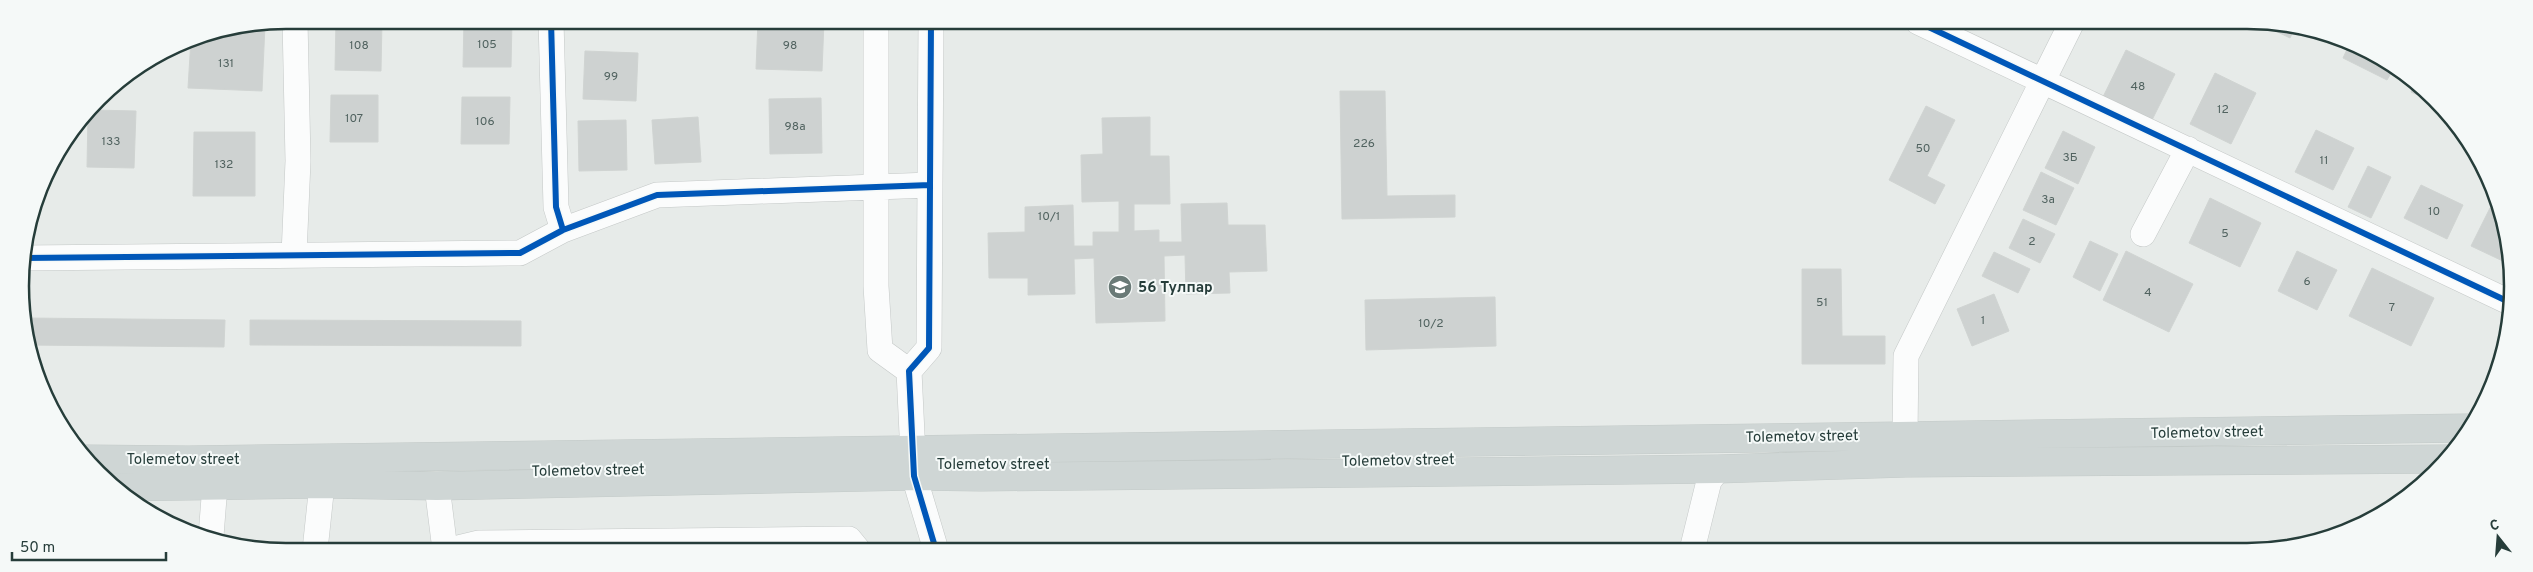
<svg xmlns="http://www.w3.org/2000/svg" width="2533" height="572" font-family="Overpass,sans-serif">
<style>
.building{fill:#ced2d1;stroke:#d0d4d2}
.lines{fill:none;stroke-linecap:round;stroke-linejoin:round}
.minor-casing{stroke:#c4c8c7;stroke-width:26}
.major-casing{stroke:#c3cac8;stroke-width:29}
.minor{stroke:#fbfcfc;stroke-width:25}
.major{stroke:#cfd6d5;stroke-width:28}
.cycleway-casing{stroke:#f5f9f8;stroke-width:9}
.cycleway{stroke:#0057b8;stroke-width:6}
.labels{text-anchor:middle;stroke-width:4;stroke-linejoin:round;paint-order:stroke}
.number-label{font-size:12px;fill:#516360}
.poi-label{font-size:15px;font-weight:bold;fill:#263d3a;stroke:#f5f9f8;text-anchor:start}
.street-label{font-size:15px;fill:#263d3a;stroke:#f5f9f8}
.rim{fill:none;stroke:#263d3a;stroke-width:2.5}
</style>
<rect width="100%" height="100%" fill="#e7ebe9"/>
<path class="building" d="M336,20H382L381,71L335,70Z
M464,20H512L511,67H463Z
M758,21H824L822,71L756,69Z
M2257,22H2282L2295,27L2290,38Z
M265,25L262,91L188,88L191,39Z
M2349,45L2380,56L2394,68L2387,80L2343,58Z
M2126,50L2175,74L2151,122L2102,99Z
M585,51L638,53L636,101L583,99Z
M2215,73L2256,93L2231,144L2190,124Z
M2414,85L2433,102L2411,92Z
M1340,91H1385L1387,196L1455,195V217L1342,219Z
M331,95H378V142H330Z
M462,97H510L509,144H461Z
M821,98L822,153L770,154L769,99Z
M1926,106L1955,120L1927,176L1945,185L1935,204L1889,180Z
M92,110L136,111L134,168L87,167L88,115Z
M698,117L701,162L655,164L652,120Z
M1150,117V156H1169L1170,204H1134V231L1159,230V242H1182L1181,204L1227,203L1228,225H1265L1267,271L1229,272L1230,293L1186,294L1185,255L1164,256L1165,321L1096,323L1094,258L1074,259L1075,294L1028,295V278H989L988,233L1025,232V207L1073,205L1074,246H1093V232H1119V201L1082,202L1081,155L1103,154L1102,118Z
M626,120L627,170L579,171L578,121Z
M2316,130L2354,148L2333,190L2295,172Z
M2063,131L2095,147L2078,184L2045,168Z
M194,132H255V196H193Z
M2368,166L2391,177L2371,218L2348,207Z
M2041,172L2074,188L2056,225L2023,210Z
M2421,185L2463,205L2447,239L2404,218Z
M2210,198L2261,223L2240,267L2189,243Z
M2490,208L2504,217L2507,263L2471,246Z
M2023,219L2055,234L2040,263L2009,248Z
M2090,241L2118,254L2100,291L2073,277Z
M2126,251L2193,284L2169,332L2103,300Z
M2297,251L2337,270L2317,310L2278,291Z
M1994,252L2030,269L2018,293L1982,276Z
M2372,268L2434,298L2411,346L2349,316Z
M1802,269H1841L1842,336H1885V364H1802Z
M1994,294L2009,331L1972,346L1957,309Z
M1495,297L1496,346L1366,350L1365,300Z
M25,318L225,320L224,347L28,345Z
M250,320L521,321V346L250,345Z"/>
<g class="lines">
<g class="minor-casing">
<path id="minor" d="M551,20L556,207L563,230L657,195L930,185
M876,21V286L880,350L909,371
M931,21L929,348L909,371L914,476L936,550
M1918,22L2509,302
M2143,234L2188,149
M294,255L298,161L295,20
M23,258L520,253L563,230
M1905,435L1906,356L2072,22
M437,486L445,550
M211,536L215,485
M315,550L322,484
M450,550L479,543L849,539L858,550
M1692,550L1709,481L1718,469"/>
</g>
<g class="major-casing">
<path id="major" d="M87,459L188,460L2468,428
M119,487L322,484L437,486L914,476L981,477L1369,473L1718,469L1906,463L2446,459"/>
</g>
<use href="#minor" class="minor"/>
<use href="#major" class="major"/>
<g class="cycleway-casing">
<path id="cycleway" d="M551,20L556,207L563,230L657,195L930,185
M931,21L929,348L909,371L914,476L936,550
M1918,22L2509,302
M23,258L520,253L563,230"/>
</g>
<use href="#cycleway" class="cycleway"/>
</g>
<defs>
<g id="school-disc" transform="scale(1.25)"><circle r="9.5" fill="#6a7a77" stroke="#f5f9f8"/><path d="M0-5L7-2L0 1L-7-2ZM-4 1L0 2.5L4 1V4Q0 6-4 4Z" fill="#fff"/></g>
</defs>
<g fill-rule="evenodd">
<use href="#school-disc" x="1120" y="287"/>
</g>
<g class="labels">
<g class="number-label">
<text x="487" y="48">105</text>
<text x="359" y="49">108</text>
<text x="790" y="49">98</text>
<text x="226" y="67">131</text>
<text x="611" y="80">99</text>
<text x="2138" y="90">48</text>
<text x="2223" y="113">12</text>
<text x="354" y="122">107</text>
<text x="485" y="125">106</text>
<text x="795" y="130">98а</text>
<text x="111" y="145">133</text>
<text x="1364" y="147">226</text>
<text x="1923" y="152">50</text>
<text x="2070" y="161">3Б</text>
<text x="2324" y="164">11</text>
<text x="224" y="168">132</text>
<text x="2048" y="203">3а</text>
<text x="2434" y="215">10</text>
<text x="1049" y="220">10/1</text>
<text x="2225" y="237">5</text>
<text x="2032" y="245">2</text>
<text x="2307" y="285">6</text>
<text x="2148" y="296">4</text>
<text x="1822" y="306">51</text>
<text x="2392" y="311">7</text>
<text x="1983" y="324">1</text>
<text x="1431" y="327">10/2</text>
</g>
<g class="poi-label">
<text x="1138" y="292">56 Тулпар</text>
</g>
<g class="street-label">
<text transform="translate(2207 432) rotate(-1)" y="5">Tolemetov street</text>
<text transform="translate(1802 436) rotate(-1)" y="5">Tolemetov street</text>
<text x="183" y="464">Tolemetov street</text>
<text transform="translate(1398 460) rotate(-1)" y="5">Tolemetov street</text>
<text x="993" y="469">Tolemetov street</text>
<text transform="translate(588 470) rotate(-1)" y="5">Tolemetov street</text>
</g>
</g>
<path d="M0 0H2533V572H0ZM286 29H2247A257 257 0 0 1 2504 286V286A257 257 0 0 1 2247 543H286A257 257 0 0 1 29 286V286A257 257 0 0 1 286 29Z" fill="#f5f9f8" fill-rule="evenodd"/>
<path class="rim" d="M286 29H2247A257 257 0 0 1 2504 286V286A257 257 0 0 1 2247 543H286A257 257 0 0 1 29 286V286A257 257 0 0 1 286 29Z"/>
<g transform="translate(2498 537) rotate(343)" stroke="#f5f9f8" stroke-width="4" paint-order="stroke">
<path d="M0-4L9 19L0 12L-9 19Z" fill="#263d3a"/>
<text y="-8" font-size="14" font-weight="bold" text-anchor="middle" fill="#263d3a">С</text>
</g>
<path d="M12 552v8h154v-8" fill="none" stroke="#263d3a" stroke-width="2.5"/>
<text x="20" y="552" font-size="15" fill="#263d3a" stroke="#f5f9f8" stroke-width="4" paint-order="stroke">50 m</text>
</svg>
